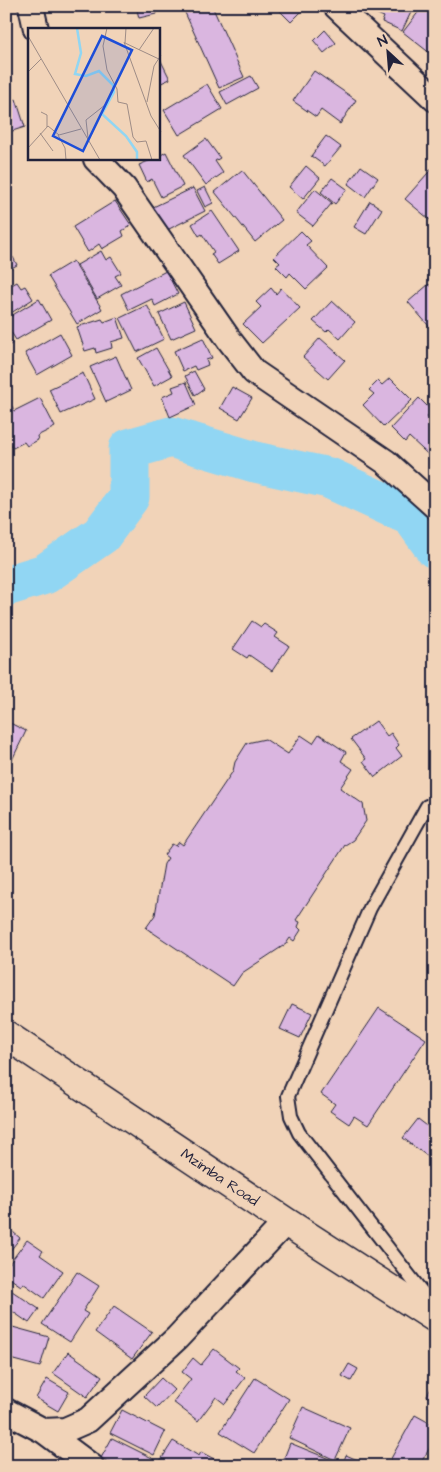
<svg xmlns="http://www.w3.org/2000/svg" width="441" height="1472" font-family="'Architects Daughter',sans-serif">
<style>
.lines{fill:none;stroke-linecap:round;stroke-linejoin:round}
.river{stroke:#91d6f3;stroke-width:41}
.building{fill:#dab6e0;stroke:#22223b}
.lane-casing{stroke:#22223b;stroke-width:16}
.street-casing{stroke:#22223b;stroke-width:28}
.secondary-casing{stroke:#22223b;stroke-width:31}
.lane{stroke:#f1d3b8;stroke-width:12}
.street{stroke:#f1d3b8;stroke-width:24}
.secondary{stroke:#f1d3b8;stroke-width:28}
.labels{text-anchor:middle;stroke-width:4;stroke-linejoin:round;paint-order:stroke}
.street-label{font-size:15px;fill:#22223b;stroke:#f1d3b8}
.inset-river{fill:none;stroke:#91d6f3;stroke-width:2.5}
.inset-road{fill:none;stroke:#9e8c86;stroke-width:1}
.view{fill:#1d4ed8;fill-opacity:0.15;stroke:#1d4ed8;stroke-width:2.5}
.inset-edge{fill:none;stroke:#22223b;stroke-width:2.5}
</style>
<rect width="100%" height="100%" fill="#f1d3b8"/>
<filter id="ink" filterUnits="userSpaceOnUse"><feTurbulence type="fractalNoise" baseFrequency=".02" numOctaves="2"/><feDisplacementMap in="SourceGraphic" scale="10" xChannelSelector="R" yChannelSelector="G"/><feConvolveMatrix kernelMatrix="1 2 1 2 8 2 1 2 1" color-interpolation-filters="sRGB"/></filter>
<g filter="url(#ink)">
<g class="lines">
<path class="river" d="M6,586L45,574L101,535L129,497V449L171,437L255,462L329,478L412,516L435,548"/>
</g>
<path class="building" d="M136,6H175V7L156,11V14L139,18Z
M182,6H212L244,77L219,88Z
M283,6H301L304,9L291,22L279,10Z
M360,6H419L417,10L413,8L402,31L382,22L384,17Z
M423,6H435V49L431,54L403,32Z
M325,30L336,43L324,53L314,41Z
M159,57L170,79L159,84Z
M314,71L356,100L340,124L321,110L316,117L293,101Z
M251,76L258,88L227,105L220,92Z
M207,84L222,109L179,135L164,110Z
M16,99L25,127L6,133V102Z
M326,136L341,147L325,166L311,156Z
M206,139L220,158L215,161L223,173L206,185L184,155Z
M166,152L183,186L161,197L152,179L147,182L139,165L153,159H159V156Z
M435,165V224L405,199Z
M306,166L320,178L303,199L289,187Z
M361,166L378,178L365,197L348,184Z
M242,170L282,220L255,242L215,192Z
M332,178L347,189L335,204L321,192Z
M205,187L213,203L205,207L197,191Z
M193,188L205,211L161,233L149,209Z
M315,189L332,203L313,226L296,213Z
M115,201L131,225L122,231L124,236L102,249L99,244L88,252L73,227Z
M370,201L382,209L366,234L354,227Z
M212,211L239,251L218,264L211,254L214,252L202,234L199,236L192,224Z
M301,231L311,241L306,245L328,268L306,289L290,273L287,277L276,266L280,263L274,257Z
M101,251L106,260L111,257L121,273L115,276L121,285L97,299L77,265Z
M13,257L17,265L6,271V260Z
M73,261L102,309L77,324L48,276Z
M166,271L178,294L155,306L152,299L129,310L121,294Z
M435,273V288L428,279Z
M17,282L21,288L25,286L33,299L11,313L6,306V288Z
M429,284L435,291V333L408,302Z
M271,288L276,294L281,288L300,308L262,343L243,324L261,307L256,302Z
M39,299L51,320L16,340L6,324V319Z
M332,301L355,322L340,339L329,329L326,332L313,321Z
M184,302L196,328L171,339L159,314Z
M147,305L164,339L137,352L120,318Z
M117,317L124,338L111,342L112,348L96,353L95,348L85,351L77,327L102,319L104,322Z
M6,333L12,344L6,347Z
M60,333L72,355L37,375L25,353Z
M203,338L212,358L206,360L208,365L196,370L194,366L183,371L174,351Z
M320,338L345,360L328,379L303,357Z
M156,348L172,376L154,386L138,358Z
M116,356L131,390L106,402L90,367Z
M194,371L204,389L195,395L185,376Z
M83,373L95,399L61,414L49,389Z
M390,378L412,400L384,427L363,405L374,394L369,390L378,381L382,385Z
M186,382L196,405L170,417L162,397L174,392L172,387Z
M232,387L252,398L239,419L220,408Z
M40,398L55,427L37,436L38,440L27,446L24,442L13,448L6,435V409L12,406L14,411Z
M419,398L433,412L427,417L435,424V461L409,437L405,442L391,428Z
M252,621L261,627L264,624L278,633L275,637L289,646L272,671L249,655L247,658L233,649Z
M6,721L26,731L12,760L6,758Z
M376,721L387,736L391,733L399,745L396,748L402,756L375,777L363,761L366,759L351,739Z
M319,734L346,752L341,761L353,769L340,788L363,804L366,821L353,840L345,845L296,920L300,922L298,927L301,930L294,941L290,938L286,944L242,973L233,986L146,928L155,915L164,864L168,858L164,855L172,844L176,846L179,842L183,845L233,771L235,762L247,743L265,739L288,754L301,735L313,743Z
M292,1004L312,1013L300,1038L280,1029Z
M379,1008L426,1039L368,1125L354,1116L349,1124L330,1111L335,1104L321,1094Z
M418,1119L435,1132V1154L431,1159L403,1138Z
M6,1226L20,1238L6,1256Z
M27,1240L43,1251L40,1255L63,1271L44,1298L23,1283L21,1286L8,1277L10,1274L6,1271V1268Z
M77,1272L99,1286L83,1311L88,1314L70,1342L42,1324Z
M6,1287L39,1309L29,1323L6,1307Z
M114,1306L152,1332L132,1359L95,1332Z
M9,1326L49,1337L40,1367L6,1358V1334Z
M214,1349L239,1368L236,1371L245,1378L225,1404L216,1397L198,1421L173,1402L191,1379L182,1372L193,1358L201,1365Z
M68,1352L102,1376L87,1397L53,1373Z
M349,1364L358,1369L351,1381L342,1376Z
M161,1378L174,1390L157,1408L144,1396Z
M255,1378L289,1399L254,1453L220,1432Z
M47,1379L69,1392L58,1411L36,1398Z
M435,1380V1400L427,1396Z
M303,1407L350,1428L335,1460L289,1438Z
M122,1410L165,1432L154,1455L110,1433Z
M415,1415L435,1426V1439L419,1466H391L388,1464Z
M112,1438L152,1458L148,1466H116L101,1458Z
M173,1441L199,1456L201,1452L214,1459L210,1466H157Z
M290,1443L334,1461L332,1466H281Z
M346,1455L371,1466H342Z"/>
<g class="lines">
<g class="lane-casing">
<path id="lane" d="M427,806L370,908L288,1096L291,1116L299,1133L432,1305"/>
</g>
<g class="street-casing">
<path id="street" d="M31,6L36,29
M336,6L435,99
M96,159L124,188L230,341L254,372L386,462L435,506
M6,1411L44,1431L65,1430L88,1420L177,1338L286,1222
M44,1431L91,1466"/>
</g>
<g class="secondary-casing">
<path id="secondary" d="M6,1035L286,1222L435,1318"/>
</g>
<use href="#lane" class="lane"/>
<use href="#street" class="street"/>
<use href="#secondary" class="secondary"/>
</g>
</g>
<g class="labels">
<g class="street-label">
<text transform="translate(220 1177) rotate(34)" y="5">Mzimba Road</text>
</g>
</g>
<g transform="translate(28 28)">
<rect width="132" height="132" fill="#f1d3b8"/>
<path class="inset-river" d="M49,0L53,25L47,46L58,48L71,43L85,57L86,64L74,86L98,108L109,124V132"/>
<path class="inset-road" d="M79,0L75,18L79,42L89,61L90,74L99,76L105,109L109,114L118,113L124,132M98,0L97,15L133,32M0,8L72,132M96,14L123,88L133,104M111,22L126,0M0,44L13,31M119,74L126,38L133,27M13,84L19,87V99M12,105L25,123M30,107L37,120L38,132M60,110L58,92L77,77M0,120L20,98L31,107L53,101"/>
<path class="view" d="M74,8L104,22L55,123L25,108Z"/>
<rect width="132" height="132" class="inset-edge"/>
</g>
<rect width="441" height="1472" fill="none" stroke="#f1d3b8" stroke-width="25"/>
<rect x="12" y="12" width="416" height="1447" fill="none" stroke="#22223b" stroke-width="2" filter="url(#ink)"/>
<g transform="translate(388 52) rotate(334)" stroke="#f1d3b8" stroke-width="4" paint-order="stroke">
<path d="M0-4L9 19L0 12L-9 19Z" fill="#22223b"/>
<text y="-8" font-size="14" font-weight="bold" text-anchor="middle" fill="#22223b">N</text>
</g>
</svg>
